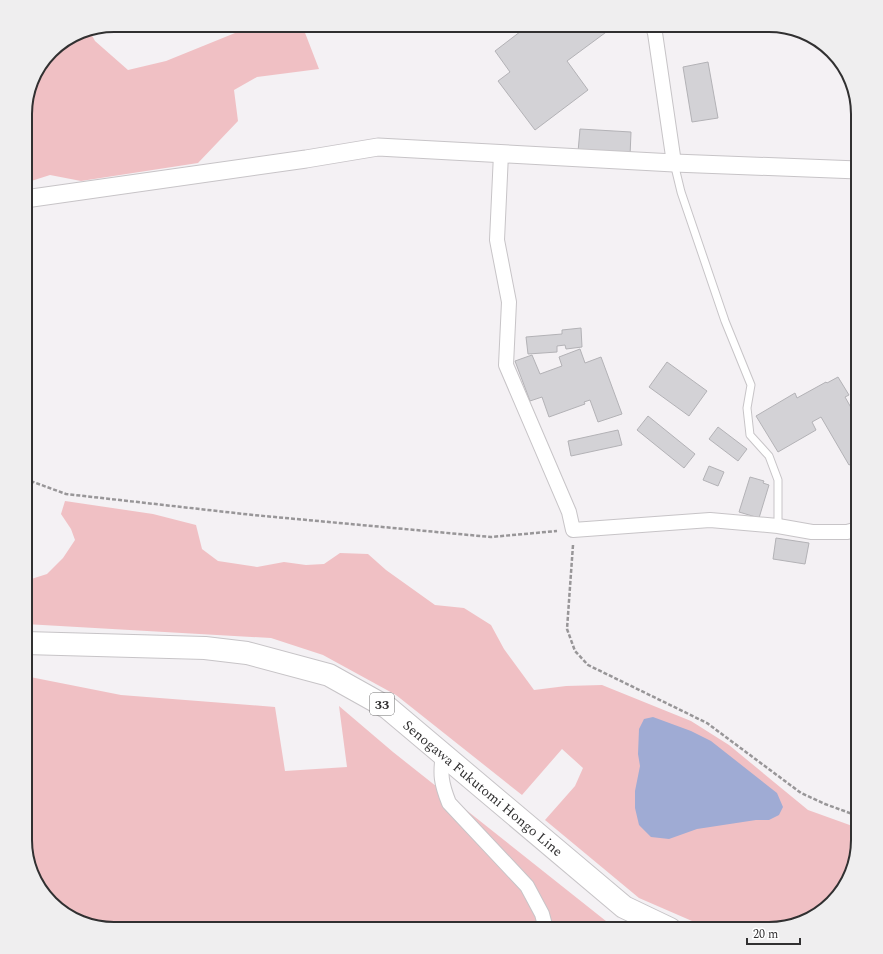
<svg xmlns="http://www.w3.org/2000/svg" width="883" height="954" font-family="Spectral,serif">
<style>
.green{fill:#f0c0c4}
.water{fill:#9fabd4}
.building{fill:#d3d2d6;stroke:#b3b2b6}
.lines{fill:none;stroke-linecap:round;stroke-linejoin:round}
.service-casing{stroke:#c7c4c7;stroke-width:9}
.minor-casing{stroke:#c7c4c7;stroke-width:16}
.tertiary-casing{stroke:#c7c4c7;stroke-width:19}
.primary-casing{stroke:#c7c4c7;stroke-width:24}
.path{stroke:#989698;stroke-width:2.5;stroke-dasharray:4 2;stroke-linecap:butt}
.service{stroke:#fff;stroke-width:7}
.minor{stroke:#fff;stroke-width:14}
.tertiary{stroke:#fff;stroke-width:17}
.primary{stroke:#fff;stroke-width:22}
.labels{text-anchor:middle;stroke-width:3;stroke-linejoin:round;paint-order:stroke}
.shield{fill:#fff;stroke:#6f6e6f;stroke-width:1}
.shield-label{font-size:13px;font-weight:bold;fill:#313031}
.street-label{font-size:14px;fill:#313031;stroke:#fff}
.rim{fill:none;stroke:#313031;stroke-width:2}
</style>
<rect width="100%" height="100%" fill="#f4f1f4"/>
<path class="green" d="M246,25H302L319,69L257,77L234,90L238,121L198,163L81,181L50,175L25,183V108L34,74L55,47L80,32L89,30L95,41L128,70L166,61L240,31Z
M65,501L153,514L196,525L202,549L218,561L257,567L284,562L306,565L324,564L340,553L368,554L386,570L435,605L464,608L491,625L504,649L534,690L566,686L602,685L691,721L729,745L808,810L858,828V840L849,879L823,910L769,929H734L692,921L639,898L545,820L575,786L583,768L562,749L522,795L396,695L323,655L271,638L25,624V581L47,574L63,558L75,540L71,529L61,514Z
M25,676L121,695L275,707L285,771L347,767L339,706L393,752L616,929H114L75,920L44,894L25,840Z"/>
<path class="water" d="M653,717L691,731L711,741L777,793L783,807L779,815L769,820H756L697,829L669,839L651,837L639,825L635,808V791L640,766L638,754L639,729L644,719Z"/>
<path class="building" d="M529,25H612L613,27L567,61L588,90L535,130L498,81L510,72L495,51Z
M708,62L718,118L692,122L683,67Z
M580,129L631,132L630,156L578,152Z
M581,328L582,347L566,349L565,345L557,346V352L528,354L526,337L562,334V330Z
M580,349L585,363L601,357L622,414L598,422L590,400L584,402L585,404L549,417L542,397L530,401L515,361L532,355L540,374L562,366L559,357Z
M667,362L707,391L689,416L649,387Z
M838,377L849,395L845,397L858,420V461L849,465L821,417L812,422L816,430L778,452L756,416L795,393L797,398L826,382L827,383Z
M648,416L695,454L684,468L637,430Z
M718,427L747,449L738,461L709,439Z
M618,430L622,445L571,456L568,441Z
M709,466L724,472L718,486L703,480Z
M750,477L764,481L763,483L769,485L759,518L739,512Z
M776,538L809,543L805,564L773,559Z"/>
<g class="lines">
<g class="service-casing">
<path id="service" d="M674,163L681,192L725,321L751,385L747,408L750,435L769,456L778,480V526"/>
</g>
<g class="minor-casing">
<path id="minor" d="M652,25L655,33L674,163
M501,154L497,240L509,302L506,365L569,512L573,530L710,520L778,526L812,532H847L858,529
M443,754C440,774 441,783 449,803L527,886L542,914L546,929"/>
</g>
<g class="tertiary-casing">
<path id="tertiary" d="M25,199L306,159L378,147L674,163L858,170"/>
</g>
<g class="primary-casing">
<path id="primary" d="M25,643L205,648L247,653L329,675L388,708L624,907L670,929"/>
</g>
<path class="path" d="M25,479L66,494L253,515L491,537L557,531
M573,545L567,629L575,651L588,665L707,723L801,793L825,804L858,816"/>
<use href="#service" class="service"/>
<use href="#minor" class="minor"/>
<use href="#tertiary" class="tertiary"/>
<use href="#primary" class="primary"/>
</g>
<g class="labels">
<rect class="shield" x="370" y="693" width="24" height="22" rx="3"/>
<g class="shield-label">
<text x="382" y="709">33</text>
</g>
<g class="street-label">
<text transform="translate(483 788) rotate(40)" y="5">Senogawa Fukutomi Hongo Line</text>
</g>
</g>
<path d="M0 0H883V954H0ZM114 32H769A82 82 0 0 1 851 114V840A82 82 0 0 1 769 922H114A82 82 0 0 1 32 840V114A82 82 0 0 1 114 32Z" fill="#efeeef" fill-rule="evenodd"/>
<path class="rim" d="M114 32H769A82 82 0 0 1 851 114V840A82 82 0 0 1 769 922H114A82 82 0 0 1 32 840V114A82 82 0 0 1 114 32Z"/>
<path d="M747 938v6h53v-6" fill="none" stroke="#313031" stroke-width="2"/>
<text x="753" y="938" font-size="12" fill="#313031" stroke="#ffffff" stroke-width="3" paint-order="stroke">20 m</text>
</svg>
